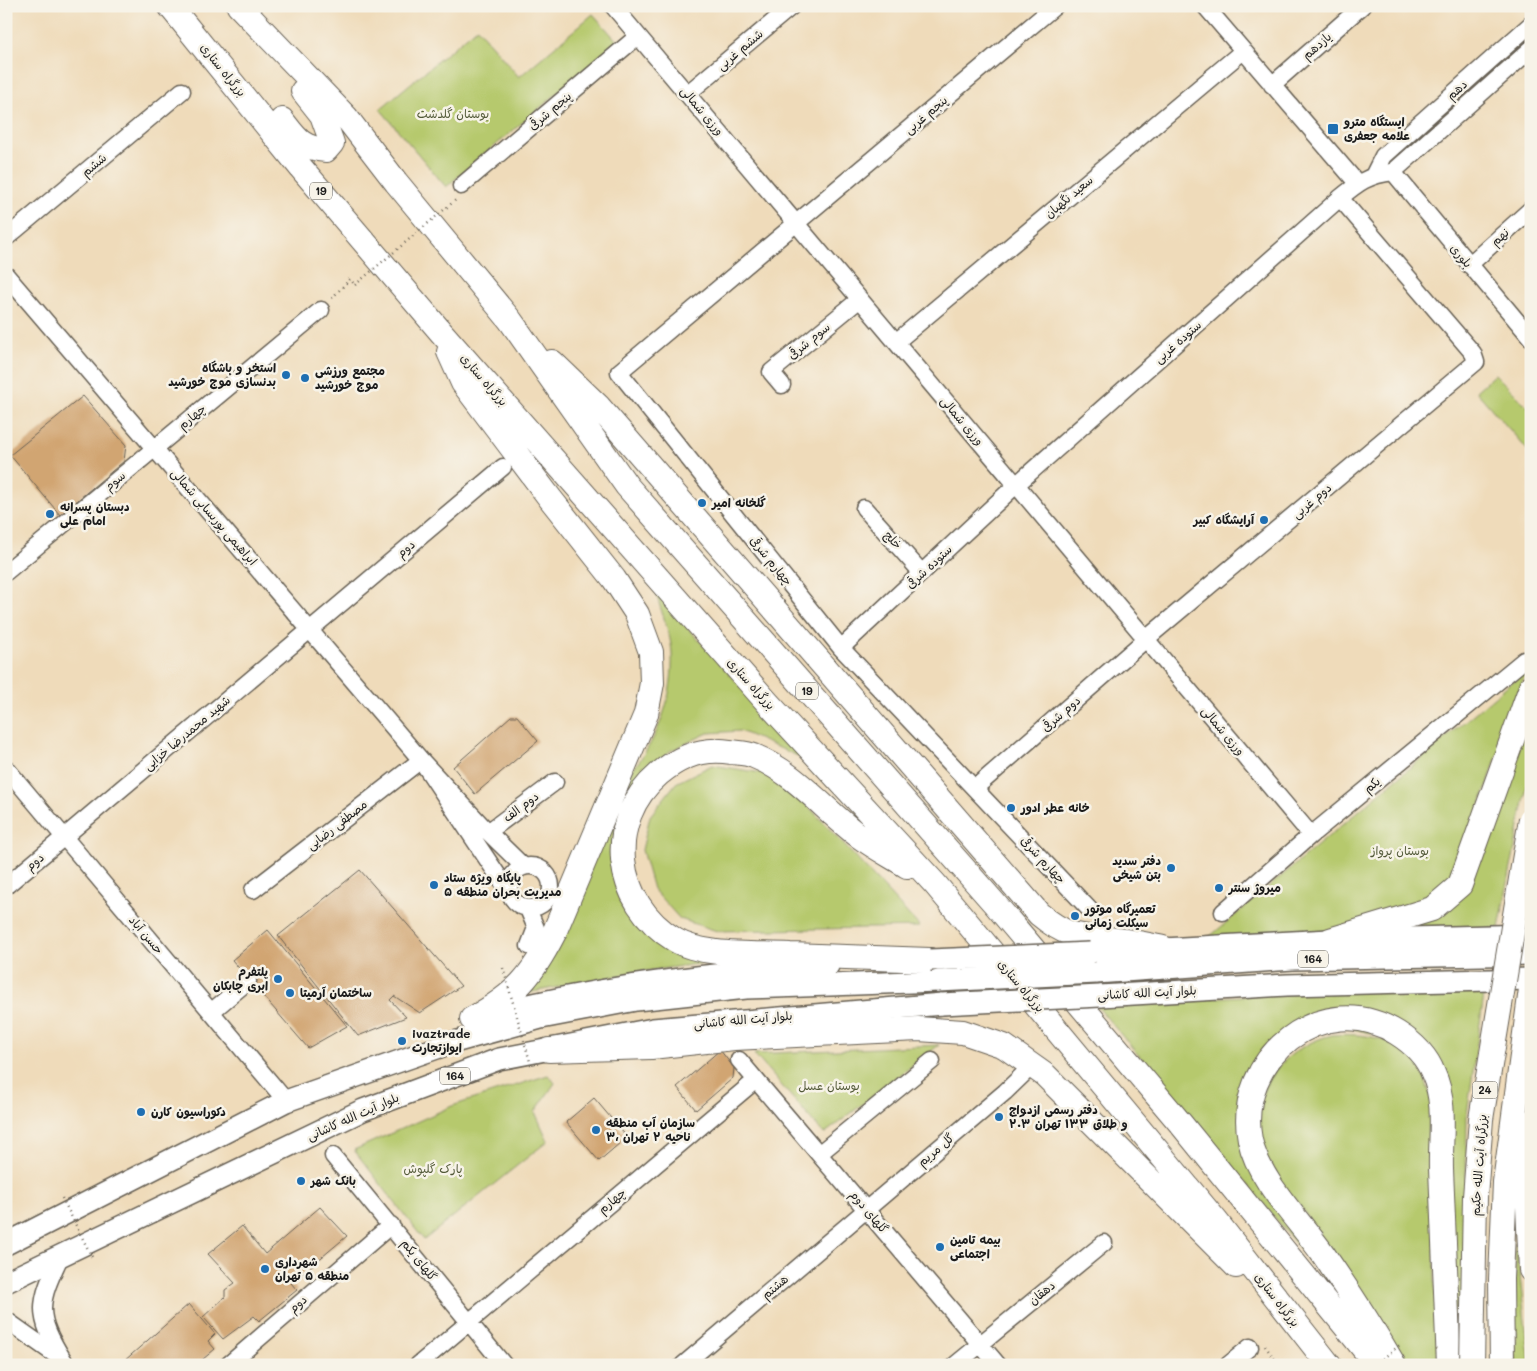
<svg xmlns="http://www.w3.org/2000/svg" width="1537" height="1371" font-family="Mali,'Playpen Sans Arabic',sans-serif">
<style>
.green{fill:#b6c96d;stroke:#697244}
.building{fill:#d1a572}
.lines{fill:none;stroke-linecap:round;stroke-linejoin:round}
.minor-casing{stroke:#665f53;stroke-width:19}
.major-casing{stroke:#665f53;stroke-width:24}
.highway-casing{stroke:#665f53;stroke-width:26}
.path{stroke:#665f53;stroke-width:2.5;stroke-dasharray:1 4;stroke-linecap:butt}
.minor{stroke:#fff;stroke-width:16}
.major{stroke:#fff;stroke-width:21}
.highway{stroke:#fff;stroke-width:24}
.major-bridge-casing{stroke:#665f53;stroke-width:24;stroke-linecap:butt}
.highway-bridge-casing{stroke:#665f53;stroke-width:26;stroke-linecap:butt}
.path-bridge{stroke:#665f53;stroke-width:2.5;stroke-dasharray:1 4;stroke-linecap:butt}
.major-bridge{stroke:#fff;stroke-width:21}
.highway-bridge{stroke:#fff;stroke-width:24}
.poi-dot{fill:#1f6fb2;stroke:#f7f3e8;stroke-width:2}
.labels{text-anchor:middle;stroke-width:5;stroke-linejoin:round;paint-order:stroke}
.shield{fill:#f7f3e8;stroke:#5e5c59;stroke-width:1}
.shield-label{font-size:11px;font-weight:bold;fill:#1c1c1c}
.street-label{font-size:12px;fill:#1c1c1c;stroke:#f7f3e8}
.park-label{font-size:12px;fill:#525938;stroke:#f7f3e8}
.poi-label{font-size:12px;font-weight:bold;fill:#1c1c1c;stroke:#f7f3e8;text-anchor:start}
</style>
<rect width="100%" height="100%" fill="#f7f3e8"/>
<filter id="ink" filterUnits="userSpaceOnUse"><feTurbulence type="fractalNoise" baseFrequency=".02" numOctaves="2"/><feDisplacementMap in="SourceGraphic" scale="10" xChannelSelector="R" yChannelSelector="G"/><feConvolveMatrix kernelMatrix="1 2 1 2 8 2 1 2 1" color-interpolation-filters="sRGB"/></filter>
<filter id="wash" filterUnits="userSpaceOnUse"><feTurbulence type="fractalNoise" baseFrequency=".0096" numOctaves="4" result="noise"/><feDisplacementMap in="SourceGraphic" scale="20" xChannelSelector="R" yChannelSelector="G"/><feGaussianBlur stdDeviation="1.12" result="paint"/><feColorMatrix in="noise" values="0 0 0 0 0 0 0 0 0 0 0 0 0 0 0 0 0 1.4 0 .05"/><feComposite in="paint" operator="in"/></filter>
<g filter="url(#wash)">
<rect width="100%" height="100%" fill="#efdbba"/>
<path class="green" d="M593,14L618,42L446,187L380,109L477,28L519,77Z
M1495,374L1531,410V454L1476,391Z
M656,593L807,760L740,731L708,733L670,751L644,773L614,835L610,854L613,875L619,893L639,925L656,939L720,961L638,972L527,993L629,774C658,740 674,698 672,653C671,634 661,612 656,593Z
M1527,669L1462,859L1456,874L1434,898L1330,932L1208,938Z
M1531,712V766L1499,928L1390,931L1439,914Z
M712,765L762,773L797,794L920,927L717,931L680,919L653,889L642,850L650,816L676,783Z
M1485,988L1467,1114L1463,1365H1456L1427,1047L1308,1018L1241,1124L1364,1328L1245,1181L1096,1005L1323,991Z
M1332,1035C1362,1033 1399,1037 1418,1064C1424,1073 1427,1087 1431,1097L1437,1365H1403C1371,1315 1338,1265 1306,1215C1288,1188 1260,1161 1258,1127C1254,1082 1290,1045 1332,1035Z
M939,1045L824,1134L754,1054Z
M548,1075L555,1083L535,1112L548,1141L424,1240L354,1150L452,1106Z
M1515,1233L1530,1365H1516Z"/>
<g id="blocks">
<path class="building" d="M83,396L126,445L124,461L60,515L10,455Z
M511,716H517L538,741L475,794L453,767Z
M360,870L461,986L420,1013L394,996L390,1000L406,1017L358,1036L278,936Z
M268,930L347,1026L308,1048L232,960Z
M720,1050L734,1068L733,1078L696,1110L677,1087Z
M594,1098L627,1137L599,1161L566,1122Z
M320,1207L347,1236L291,1283L297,1290L259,1321L254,1316L223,1339L203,1317L225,1297V1290L235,1283L208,1254L242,1226L265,1254Z
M189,1304L215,1334L208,1341L215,1349L196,1365H125L123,1362Z"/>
</g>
</g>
<g filter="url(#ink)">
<use href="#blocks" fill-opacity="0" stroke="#665f53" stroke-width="1"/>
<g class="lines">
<g class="minor-casing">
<path id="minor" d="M613,6L1311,835
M1055,6L619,372L841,648L1090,910
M1205,6L1357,183
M1272,85L1362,6
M687,94L792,6
M1393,172L1531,338
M1393,172L1531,49
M1374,174L1383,156L1531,24
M461,186L638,36
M6,238L182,91
M1469,265L1531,209
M6,275L421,760L253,890
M896,342L1243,51
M782,385L771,372L860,299
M864,508L922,573
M6,572L321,310
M841,648L1016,485L1340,198C1358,183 1368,175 1393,172
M6,768L286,1101
M975,788L1146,639L1476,362L1473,353L1340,198
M488,832L555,782
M509 887a21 21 0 1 1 42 0a21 21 0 1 1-42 0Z
M6,886L503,467
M509,892L421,760L488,832L524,867
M528,909L536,928L529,946
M1223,912L1311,835L1524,660
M211,1012L248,981
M739,1060L998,1365
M820,1153L932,1061
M333,1156L504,1365
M61,1255C38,1304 35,1314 64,1361
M6,1320L57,1356
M228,1365L391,1225
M418,1365L756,1080
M683,1365L1005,1092L1033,1065
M955,1365L1104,1243
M1228,1365L1250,1347"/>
</g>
<g class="major-casing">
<path id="major" d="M1090,953L1330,940L1531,935
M1096,973L1293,959L1531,954
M1100,996L1287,985L1531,979
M483,1016C596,987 711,972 828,966
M6,1244L286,1101L451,1043L541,1018L636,1000L746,988L938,981
M6,1282L363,1110L499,1059L653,1029L942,1004"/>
</g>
<g class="highway-casing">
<path id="highway" d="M170,6L302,169L441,332L767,702L935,884L1216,1221L1329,1365
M239,6L346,117L396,182L510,320L627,486L995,904L1181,1124L1377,1365
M282,120C296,138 301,148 326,150L332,143L322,115L303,91
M449,352L463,383L549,497L614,579L637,614L651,652L652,683L646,714L554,933C531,978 516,994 472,1019
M552,362L599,407L1039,914C1069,939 1081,936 1117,940C1133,941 1148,945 1163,948
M907,866C891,856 874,847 859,836C824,810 795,772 754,756C747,753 738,753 731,752C703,747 680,756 659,774C604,821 613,902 675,940C703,957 757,953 790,955C837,957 883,958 930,960
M1330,940L1432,909L1460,885L1531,687
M549,1050L651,1047L734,1038L918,1029L963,1032L1004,1046L1045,1075L1236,1266
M1524,1122L1531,1270
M1394,1365C1372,1327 1348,1290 1323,1254C1300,1221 1258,1180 1250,1140C1234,1059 1323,986 1397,1033C1413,1043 1426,1055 1433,1073C1447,1103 1440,1137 1441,1169C1444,1234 1446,1300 1449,1365
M1502,1365L1501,1279L1505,1182L1531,989"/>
</g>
<path class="path" d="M332,298L350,279L355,285
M1265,1346L1279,1365"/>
<use href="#minor" class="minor"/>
<use href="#major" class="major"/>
<use href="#highway" class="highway"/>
<g class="major-bridge-casing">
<path id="major-bridge" d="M930,960L1090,953
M938,981L1096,973
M942,1004L1100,996"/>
</g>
<g class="highway-bridge-casing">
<path id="highway-bridge" d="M1472,1365L1475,1197L1481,1119L1531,819"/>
</g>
<path class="path-bridge" d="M355,285L458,198
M503,968L531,1065
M62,1198L92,1257
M1375,1365L1401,1344"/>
<use href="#major-bridge" class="major-bridge"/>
<use href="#highway-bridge" class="highway-bridge"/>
</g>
</g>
<g class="poi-dot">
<rect x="1327" y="123" width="12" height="12" rx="2.5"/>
<circle cx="286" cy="375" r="5"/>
<circle cx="305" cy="378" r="5"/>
<circle cx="702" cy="503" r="5"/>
<circle cx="50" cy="514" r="5"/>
<circle cx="1264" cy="520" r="5"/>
<circle cx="1011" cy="808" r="5"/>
<circle cx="1171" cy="868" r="5"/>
<circle cx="434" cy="885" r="5"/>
<circle cx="1219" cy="888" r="5"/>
<circle cx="1075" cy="916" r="5"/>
<circle cx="278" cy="979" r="5"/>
<circle cx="290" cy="993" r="5"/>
<circle cx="402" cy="1041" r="5"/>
<circle cx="141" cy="1112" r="5"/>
<circle cx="999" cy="1117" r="5"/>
<circle cx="596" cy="1130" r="5"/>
<circle cx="301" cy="1181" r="5"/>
<circle cx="940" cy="1247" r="5"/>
<circle cx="265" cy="1269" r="5"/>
</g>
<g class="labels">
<g class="shield">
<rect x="310" y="182.5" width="22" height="17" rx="4"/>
<rect x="796" y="682.5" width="22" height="17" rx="4"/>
<rect x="1298" y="950.5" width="30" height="17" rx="4"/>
<rect x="440" y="1067.5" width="30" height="17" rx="4"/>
<rect x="1472.5" y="1081.5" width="25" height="17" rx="4"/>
</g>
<g class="shield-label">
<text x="321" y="195">19</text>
<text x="807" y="695">19</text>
<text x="1313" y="963">164</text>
<text x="455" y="1080">164</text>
<text x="1485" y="1094">24</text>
</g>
<g class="street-label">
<text transform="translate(1317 46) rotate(-41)" y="4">یازدهم</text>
<text transform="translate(740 50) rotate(-40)" y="4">ششم غربی</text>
<text transform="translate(223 70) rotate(51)" y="4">بزرگراه ستاری</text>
<text transform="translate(1457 90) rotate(-42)" y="4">دهم</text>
<text transform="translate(550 111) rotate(-40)" y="4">پنجم شرقی</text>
<text transform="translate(702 111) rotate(50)" y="4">ورزی شمالی</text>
<text transform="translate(926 115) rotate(-40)" y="4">پنجم غربی</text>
<text transform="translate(94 165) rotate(-40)" y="4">ششم</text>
<text transform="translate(1069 197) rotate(-40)" y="4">سعید نگهبان</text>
<text transform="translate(1500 237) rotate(-42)" y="4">نهم</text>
<text transform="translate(1461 256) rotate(50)" y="4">بلوری</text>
<text transform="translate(809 341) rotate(-39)" y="4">سوم شرقی</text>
<text transform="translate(1178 342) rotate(-41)" y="4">ستوده غربی</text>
<text transform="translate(484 380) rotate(49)" y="4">بزرگراه ستاری</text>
<text transform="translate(192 417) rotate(-40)" y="4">چهارم</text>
<text transform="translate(962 421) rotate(50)" y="4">ورزی شمالی</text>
<text transform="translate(115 481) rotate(-40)" y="4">سوم</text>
<text transform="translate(1312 501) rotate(-40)" y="4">دوم غربی</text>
<text transform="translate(214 517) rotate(49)" y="4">ابراهیمی پوربسابی شمالی</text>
<text transform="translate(893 540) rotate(48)" y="4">خلج</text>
<text transform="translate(406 549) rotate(-40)" y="4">دوم</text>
<text transform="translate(771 561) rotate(51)" y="4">چهارم شرقی</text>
<text transform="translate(929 567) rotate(-43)" y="4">ستوده شرقی</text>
<text transform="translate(751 684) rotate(48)" y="4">بزرگراه ستاری</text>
<text transform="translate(1061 714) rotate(-41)" y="4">دوم شرقی</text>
<text transform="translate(1223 731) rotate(50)" y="4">ورزی شمالی</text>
<text transform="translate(187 733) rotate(-40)" y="4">شهید محمدرضا خزایی</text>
<text transform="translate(1372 785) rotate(-39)" y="4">یکم</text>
<text transform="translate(521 807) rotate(-37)" y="4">دوم الف</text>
<text transform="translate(337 825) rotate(-38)" y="4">مصطفی رضایی</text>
<text transform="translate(1043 860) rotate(47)" y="4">چهارم شرقی</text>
<text transform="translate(35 862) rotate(-40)" y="4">دوم</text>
<text transform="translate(146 935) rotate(50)" y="4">حسن آباد</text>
<text transform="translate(1021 986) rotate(50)" y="4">بزرگراه ستاری</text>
<text transform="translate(1147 993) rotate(-3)" y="4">بلوار آیت الله کاشانی</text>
<text transform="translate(743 1020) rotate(-5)" y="4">بلوار آیت الله کاشانی</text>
<text transform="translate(353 1117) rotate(-24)" y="4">بلوار آیت الله کاشانی</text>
<text transform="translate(936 1150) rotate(-40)" y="4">گل مریم</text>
<text transform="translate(1479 1165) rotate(-86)" y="4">بزرگراه آیت الله حکیم</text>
<text transform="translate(612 1201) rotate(-40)" y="4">چهارم</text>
<text transform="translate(869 1212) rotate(50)" y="4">گلهای دوم</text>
<text transform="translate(419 1260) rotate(52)" y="4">گلهای یکم</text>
<text transform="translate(775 1287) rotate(-40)" y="4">هشتم</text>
<text transform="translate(1042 1293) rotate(-39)" y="4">دهقان</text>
<text transform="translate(1277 1300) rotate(52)" y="4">بزرگراه ستاری</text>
<text transform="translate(298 1304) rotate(-41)" y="4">دوم</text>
</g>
<g class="park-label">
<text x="453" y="118">بوستان گلدشت</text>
<text x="1400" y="855">بوستان پرواز</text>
<text x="829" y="1090">بوستان عسل</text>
<text x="433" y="1173">پارک گلپوش</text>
</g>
<g class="poi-label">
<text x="1344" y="126">ایستگاه مترو<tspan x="1344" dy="14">علامه جعفری</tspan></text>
<text x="276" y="372" text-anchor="end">استخر و باشگاه<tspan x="276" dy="14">بدنسازی موج خورشید</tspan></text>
<text x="315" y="375">مجتمع ورزشی<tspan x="315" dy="14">موج خورشید</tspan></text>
<text x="712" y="507">گلخانه امیر</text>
<text x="60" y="511">دبستان پسرانه<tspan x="60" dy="14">امام علی</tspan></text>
<text x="1254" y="524" text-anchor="end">آرایشگاه کبیر</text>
<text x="1021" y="812">خانه عطر ادور</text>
<text x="1161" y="865" text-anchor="end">دفتر سدید<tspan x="1161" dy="14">بتن شیخی</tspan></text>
<text x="444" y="882">پایگاه ویژه ستاد<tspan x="444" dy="14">مدیریت بحران منطقه ۵</tspan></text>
<text x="1229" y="892">میروژ سنتر</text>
<text x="1085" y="913">تعمیرگاه موتور<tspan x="1085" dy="14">سیکلت زمانی</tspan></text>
<text x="268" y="976" text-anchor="end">پلتفرم<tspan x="268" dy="14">ابری چابکان</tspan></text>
<text x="300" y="997">ساختمان آرمیتا</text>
<text x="412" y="1038">ivaztrade<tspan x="412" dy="14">ایوازتجارت</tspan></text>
<text x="1009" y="1114">دفتر رسمی ازدواج<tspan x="1009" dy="14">۲۰۳ و طلاق ۱۳۳ تهران</tspan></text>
<text x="151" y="1116">دکوراسیون کارن</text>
<text x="606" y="1127">سازمان آب منطقه<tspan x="606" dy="14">۳، ناحیه ۲ تهران</tspan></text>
<text x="311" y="1185">بانک شهر</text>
<text x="950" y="1244">بیمه تامین<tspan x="950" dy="14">اجتماعی</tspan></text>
<text x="275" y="1266">شهرداری<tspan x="275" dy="14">منطقه ۵ تهران</tspan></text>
</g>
</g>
<rect width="1537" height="1371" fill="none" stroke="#f7f3e8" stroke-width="25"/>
</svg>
